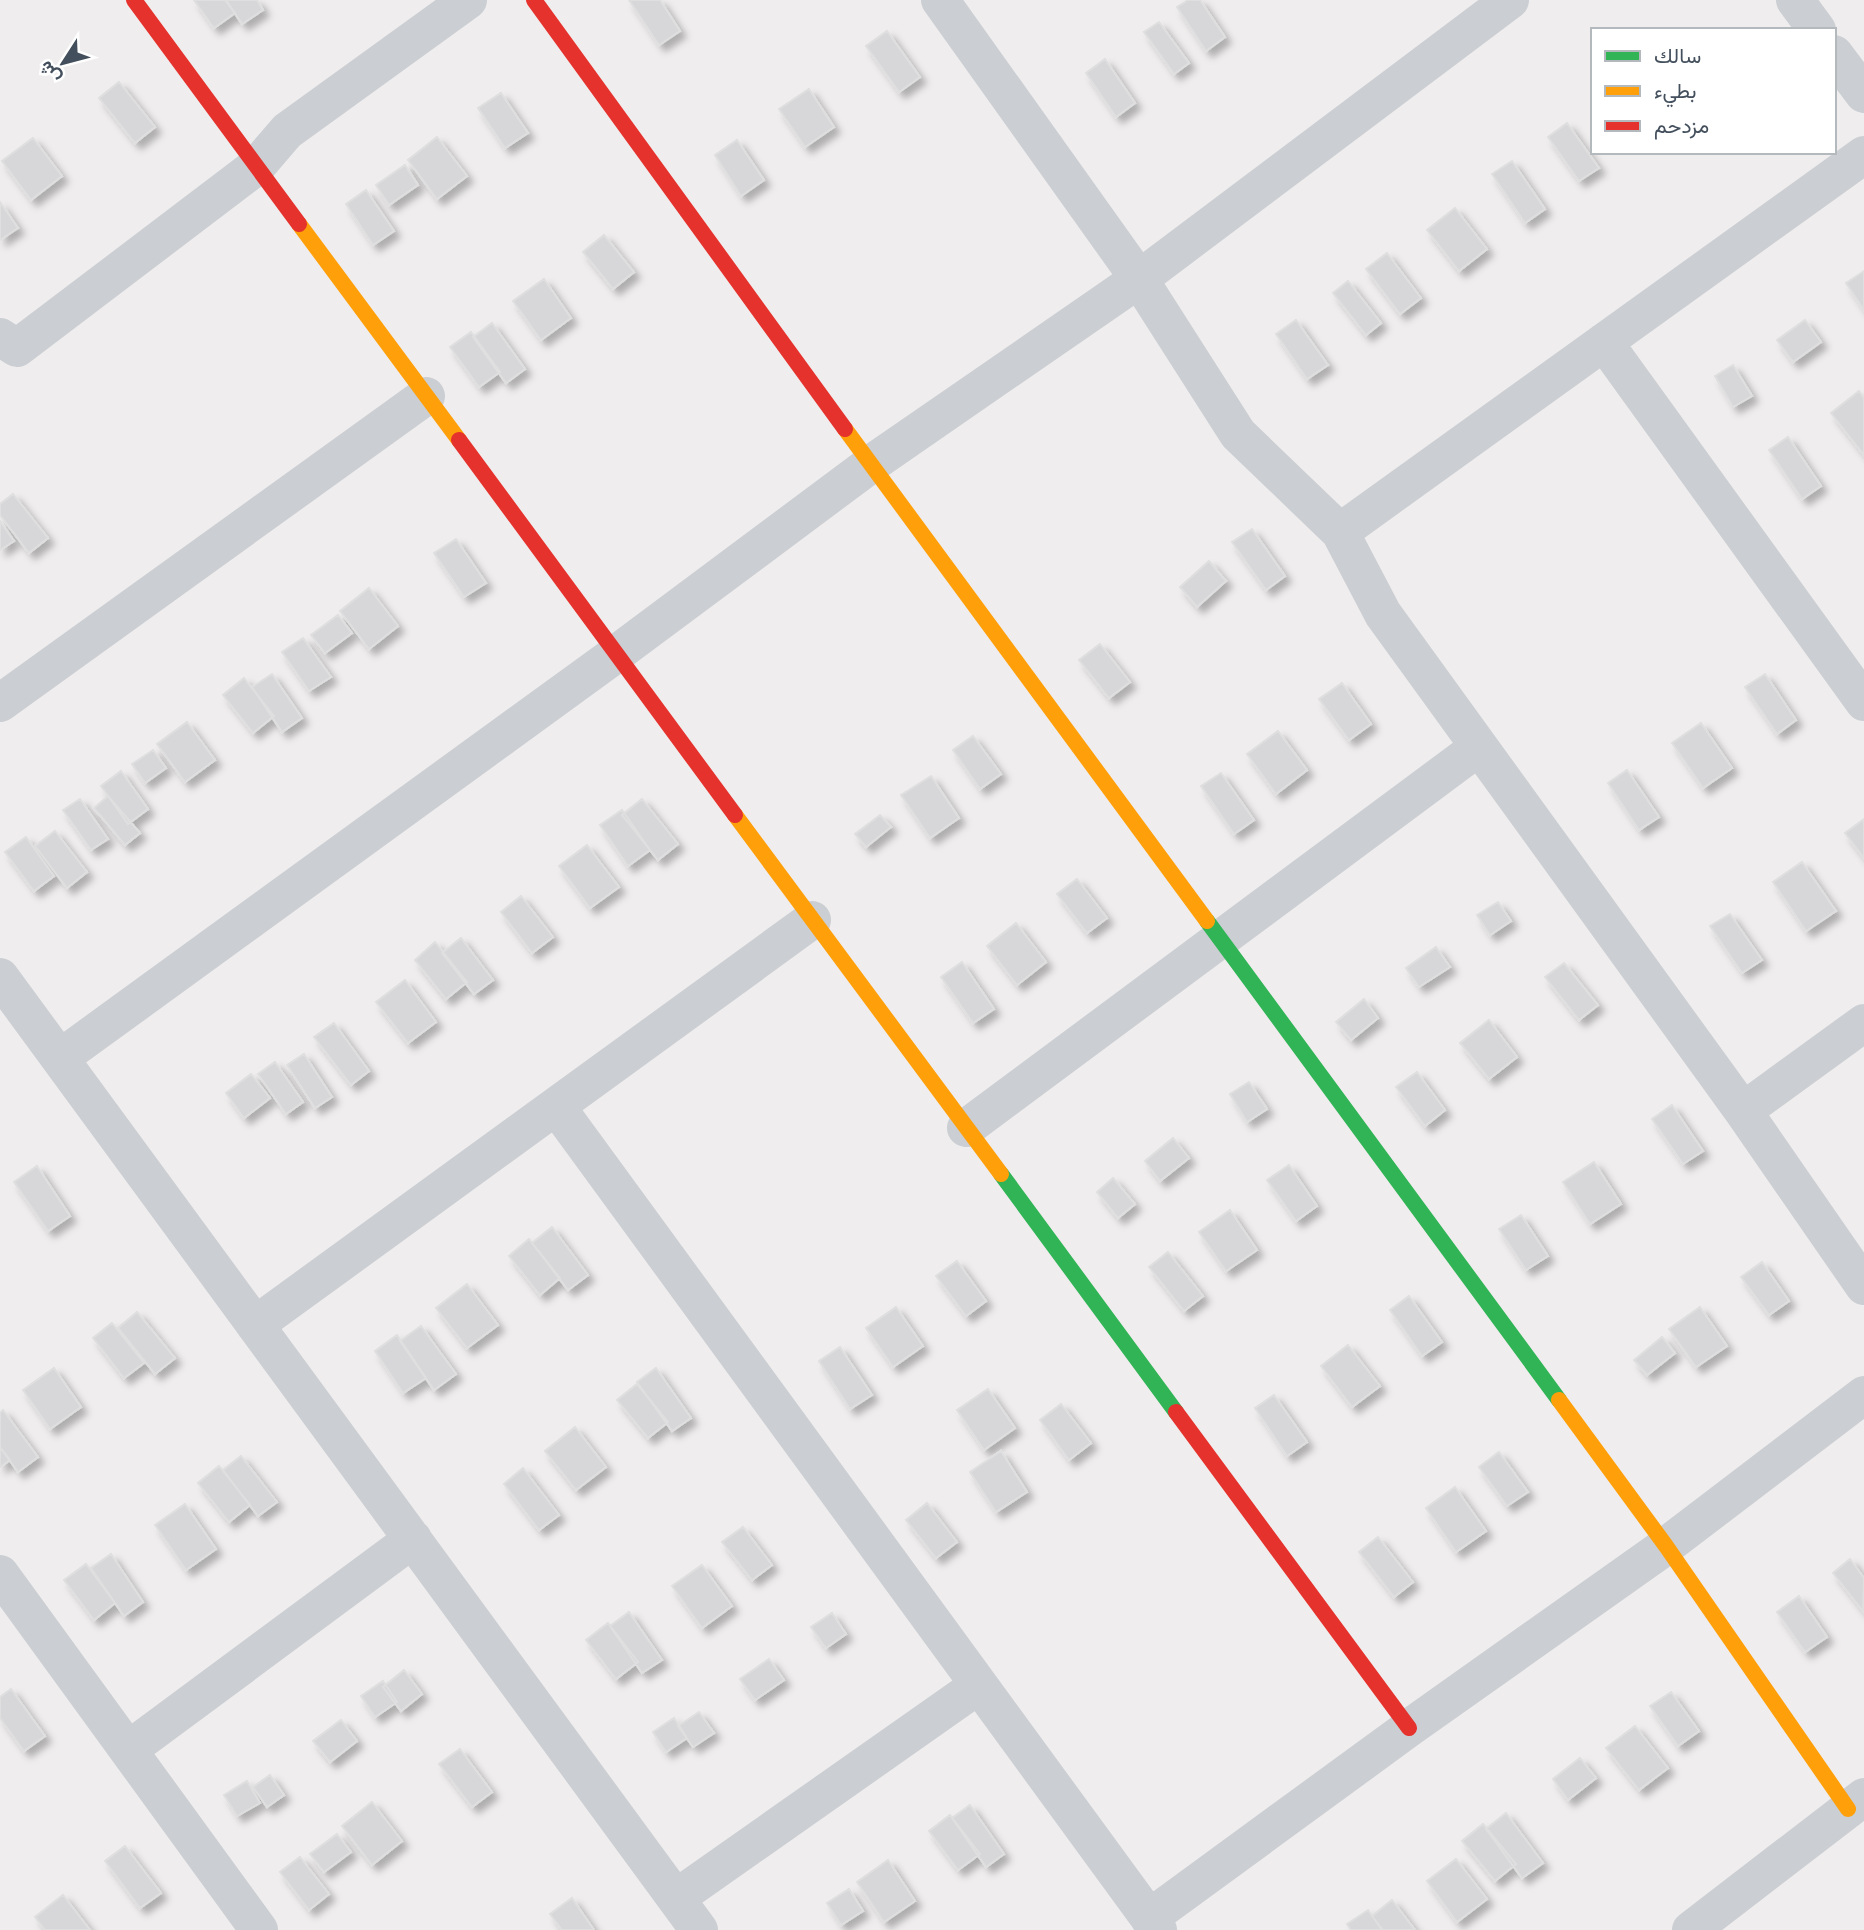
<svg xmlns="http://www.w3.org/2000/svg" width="1864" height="1930" font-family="'Titillium Web',Vazirmatn,sans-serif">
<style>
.building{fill:#d7d6d9;stroke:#dfdfe0;stroke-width:2;filter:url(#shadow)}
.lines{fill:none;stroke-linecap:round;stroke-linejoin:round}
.street{stroke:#cbced2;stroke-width:38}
.fast{stroke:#30b455;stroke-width:16}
.slow{stroke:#ff9f0a;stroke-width:16}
.jam{stroke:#e5322d;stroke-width:16}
</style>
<defs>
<filter id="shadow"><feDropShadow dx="6" dy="6" stdDeviation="3.5" flood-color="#0004"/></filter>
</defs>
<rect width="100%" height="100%" fill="#efeded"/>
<path class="building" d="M194,0H225L235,13L214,28Z
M226,0H257L263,10L242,24Z
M629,0H660L680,31L659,45Z
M1188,0H1200L1225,37L1206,51L1177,7Z
M1159,22L1189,63L1174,74L1144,32Z
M887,31L920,77L899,92L866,46Z
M1105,59L1135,103L1116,117L1086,73Z
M119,82L155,127L135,143L99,98Z
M809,89L834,127L805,147L779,109Z
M501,93L528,133L505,148L478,108Z
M1567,123L1599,168L1579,181L1548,137Z
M437,137L467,176L437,199L408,160Z
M33,138L62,176L31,200L2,161Z
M737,140L764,180L741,196L715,155Z
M1512,161L1545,209L1525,223L1492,174Z
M405,165L418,185L389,205L376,185Z
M366,190L394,231L373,245L346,204Z
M0,202L18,228L0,240Z
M1455,208L1487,249L1459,271L1427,230Z
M604,235L634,272L613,289L583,252Z
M1387,253L1421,298L1400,314L1366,269Z
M1864,271V310L1846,283Z
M544,279L571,318L541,340L513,301Z
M1348,281L1381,323L1366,335L1333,293Z
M1296,320L1328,365L1307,379L1276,334Z
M1805,320L1821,342L1793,362L1777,340Z
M492,323L525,369L506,383L473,337Z
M471,332L500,372L479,387L450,347Z
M1733,365L1752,396L1733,407L1715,376Z
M1859,391L1864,398V455L1831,413Z
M1788,437L1821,486L1802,499L1769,450Z
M13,494L48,538L29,553L0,515V504Z
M0,521L14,541L0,550Z
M1252,529L1285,576L1266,590L1232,542Z
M456,539L486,583L464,597L434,553Z
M1209,561L1226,581L1197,607L1180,587Z
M369,588L398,626L369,649L340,611Z
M338,615L352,633L325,653L311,635Z
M303,638L331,677L309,691L282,652Z
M1100,644L1130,682L1109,698L1079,660Z
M272,674L302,718L282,732L252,687Z
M1765,674L1796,720L1777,734L1745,687Z
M244,678L274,716L253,733L223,695Z
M1342,683L1371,724L1349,740L1319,699Z
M187,722L215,760L185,782L157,744Z
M1701,723L1732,768L1703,788L1672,743Z
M1278,731L1307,770L1276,794L1247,754Z
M973,736L1001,774L980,789L953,750Z
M153,750L166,768L145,783L132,764Z
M1627,770L1659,817L1639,830L1608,783Z
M121,771L148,809L128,824L101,786Z
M1221,773L1254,820L1234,834L1201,786Z
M931,776L959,818L930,838L901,795Z
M108,796L140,833L125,845L94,808Z
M80,799L108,839L91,850L63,810Z
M642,799L678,844L658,860L622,815Z
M622,810L650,850L628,866L600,825Z
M880,815L891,827L866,847L855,834Z
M1864,819V858L1845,833Z
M55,831L87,872L67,888L35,846Z
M26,837L54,876L34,891L5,852Z
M587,845L619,887L590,908L559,866Z
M1802,862L1836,911L1806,931L1773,882Z
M1077,879L1107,918L1087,933L1057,894Z
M521,896L553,937L532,953L501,912Z
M1498,902L1511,921L1490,935L1477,915Z
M1730,914L1762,960L1742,973L1710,926Z
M1016,923L1046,962L1017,985L987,946Z
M461,938L493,980L474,994L442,953Z
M435,942L467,982L446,999L415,960Z
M1436,947L1450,967L1419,987L1406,968Z
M962,962L994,1009L973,1023L941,977Z
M1564,963L1598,1005L1579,1020L1545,977Z
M405,980L436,1022L408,1043L376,1002Z
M1364,999L1378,1018L1351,1040L1336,1022Z
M1489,1020L1517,1057L1489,1079L1460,1043Z
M334,1023L369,1071L351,1085L314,1037Z
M304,1054L332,1097L315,1108L287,1065Z
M275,1062L303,1102L286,1114L258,1074Z
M1417,1072L1445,1110L1425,1126L1396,1087Z
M251,1074L270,1098L244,1118L226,1093Z
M1249,1082L1267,1109L1247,1122L1230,1094Z
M1672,1105L1703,1151L1683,1164L1652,1119Z
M1173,1138L1189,1158L1160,1181L1145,1161Z
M1594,1162L1621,1204L1590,1224L1563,1182Z
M1289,1165L1317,1206L1296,1221L1267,1180Z
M37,1166L70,1216L48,1231L14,1182Z
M1113,1178L1135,1204L1118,1218L1097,1192Z
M1230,1210L1257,1250L1226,1271L1199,1232Z
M1521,1215L1548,1256L1526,1270L1499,1229Z
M552,1227L588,1275L568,1290L532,1243Z
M529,1239L560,1278L540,1295L509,1256Z
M1168,1252L1203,1296L1184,1311L1149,1267Z
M957,1261L986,1301L966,1316L936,1276Z
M1762,1262L1789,1301L1769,1315L1741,1277Z
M467,1284L498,1325L467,1348L436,1308Z
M1409,1296L1442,1342L1422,1356L1390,1310Z
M896,1307L923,1346L893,1367L866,1328Z
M1700,1307L1727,1346L1696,1367L1669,1329Z
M137,1312L175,1358L155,1374L118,1328Z
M112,1323L144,1363L124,1378L93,1338Z
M421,1326L456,1374L434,1390L400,1341Z
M397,1335L426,1378L403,1393L375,1351Z
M1662,1337L1675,1353L1647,1375L1634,1360Z
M1348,1345L1380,1386L1352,1407L1321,1366Z
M840,1347L872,1395L850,1409L819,1361Z
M54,1368L81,1407L50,1429L23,1390Z
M656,1368L691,1418L672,1431L637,1382Z
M637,1384L668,1422L648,1438L617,1400Z
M988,1389L1015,1428L984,1450L957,1410Z
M1274,1395L1307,1442L1287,1456L1255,1408Z
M1061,1404L1091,1443L1069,1460L1040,1420Z
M3,1410L38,1457L18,1472L0,1447V1413Z
M575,1427L606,1467L576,1490L545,1451Z
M0,1447L10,1460L0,1467Z
M1001,1451L1027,1492L996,1512L970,1472Z
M1499,1452L1528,1492L1507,1506L1479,1467Z
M241,1456L277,1502L258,1516L223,1470Z
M219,1466L250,1505L229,1522L198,1483Z
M523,1468L559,1515L539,1530L504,1484Z
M1455,1487L1486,1531L1456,1552L1426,1508Z
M927,1503L957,1542L936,1558L906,1520Z
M185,1504L216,1549L186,1570L155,1525Z
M743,1527L772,1565L752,1580L722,1542Z
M1378,1537L1413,1582L1394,1597L1359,1552Z
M111,1554L143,1602L124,1616L91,1568Z
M1850,1559L1864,1578L1863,1611L1833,1573Z
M86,1564L115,1603L94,1620L64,1580Z
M702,1565L732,1606L702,1628L672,1586Z
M1799,1596L1827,1637L1805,1652L1777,1612Z
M629,1612L662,1660L642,1673L610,1626Z
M832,1613L846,1634L826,1648L811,1627Z
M608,1623L638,1662L616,1679L586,1640Z
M769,1659L784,1680L755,1700L740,1679Z
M404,1670L422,1694L401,1711L383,1687Z
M383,1681L397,1702L375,1717L361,1696Z
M11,1689L45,1736L24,1751L0,1718V1697Z
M1671,1692L1699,1731L1678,1746L1650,1706Z
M699,1712L714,1733L693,1747L678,1726Z
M674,1718L687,1738L666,1752L653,1732Z
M341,1720L357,1741L330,1762L313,1741Z
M1635,1726L1668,1768L1639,1790L1606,1748Z
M460,1749L492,1792L472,1807L439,1764Z
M1580,1758L1596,1778L1568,1800L1553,1779Z
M270,1775L284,1795L267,1807L253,1787Z
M247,1781L260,1803L237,1816L224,1795Z
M372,1802L402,1841L372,1865L342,1826Z
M970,1805L1004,1854L986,1867L952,1818Z
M1506,1813L1543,1863L1522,1878L1486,1829Z
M950,1815L980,1854L958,1870L929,1831Z
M1483,1824L1516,1864L1495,1881L1462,1841Z
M337,1834L351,1852L324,1872L310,1854Z
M125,1846L161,1893L140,1908L105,1861Z
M300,1857L329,1894L309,1910L280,1872Z
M1456,1859L1487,1899L1457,1922L1427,1881Z
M888,1860L915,1901L884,1922L857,1882Z
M849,1889L863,1911L841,1925L827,1903Z
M63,1895L90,1930H45L35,1917Z
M572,1898L594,1930H562L550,1914Z
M1392,1900L1415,1930H1383L1372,1916Z
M1368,1910L1382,1930H1351L1347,1924Z"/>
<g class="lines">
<path class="street" d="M940,0L1139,279L1238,434L1340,532L1383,614L1743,1111L1864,1286
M1795,0L1817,30
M1834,54L1864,94
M0,337L17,348L257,166L287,131L468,0
M1604,342L1864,702
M1340,532L1864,155
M0,703L426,396
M0,977L699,1930
M60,1058L616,654L871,464L1139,279L1510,0
M556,1106L1158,1930
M1743,1111L1864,1023
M966,1128L1479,747
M255,1325L812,920
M0,1574L259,1930
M128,1750L413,1539
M676,1898L979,1685
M1149,1918L1409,1728L1666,1546L1864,1395
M1691,1930L1864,1797"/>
<path class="fast" d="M1207,921L1559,1400
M1001,1174L1176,1412"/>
<path class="slow" d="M299,224L459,440
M845,429L1207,921
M735,815L1001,1174
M1559,1400L1666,1546L1848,1809"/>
<path class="jam" d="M134,0L299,224
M534,0L845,429
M459,440L735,815
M1176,1412L1409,1728"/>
</g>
<rect x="1591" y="28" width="245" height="126" fill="#ffffff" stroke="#b4b9be" stroke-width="2"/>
<rect x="1605" y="51" width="35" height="10" fill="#30b455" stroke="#b4b9be" stroke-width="2"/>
<text x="1654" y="63" font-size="21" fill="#434f5c">سالك</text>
<rect x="1605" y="86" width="35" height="10" fill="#ff9f0a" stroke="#b4b9be" stroke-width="2"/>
<text x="1654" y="98" font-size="21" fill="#434f5c">بطيء</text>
<rect x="1605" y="121" width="35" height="10" fill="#e5322d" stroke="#b4b9be" stroke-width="2"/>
<text x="1654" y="133" font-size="21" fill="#434f5c">مزدحم</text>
<g transform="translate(63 63) rotate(234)" stroke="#ffffff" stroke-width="5" paint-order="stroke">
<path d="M0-5L12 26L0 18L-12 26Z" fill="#434f5c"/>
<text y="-10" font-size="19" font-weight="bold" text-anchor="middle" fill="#434f5c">ش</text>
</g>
</svg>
